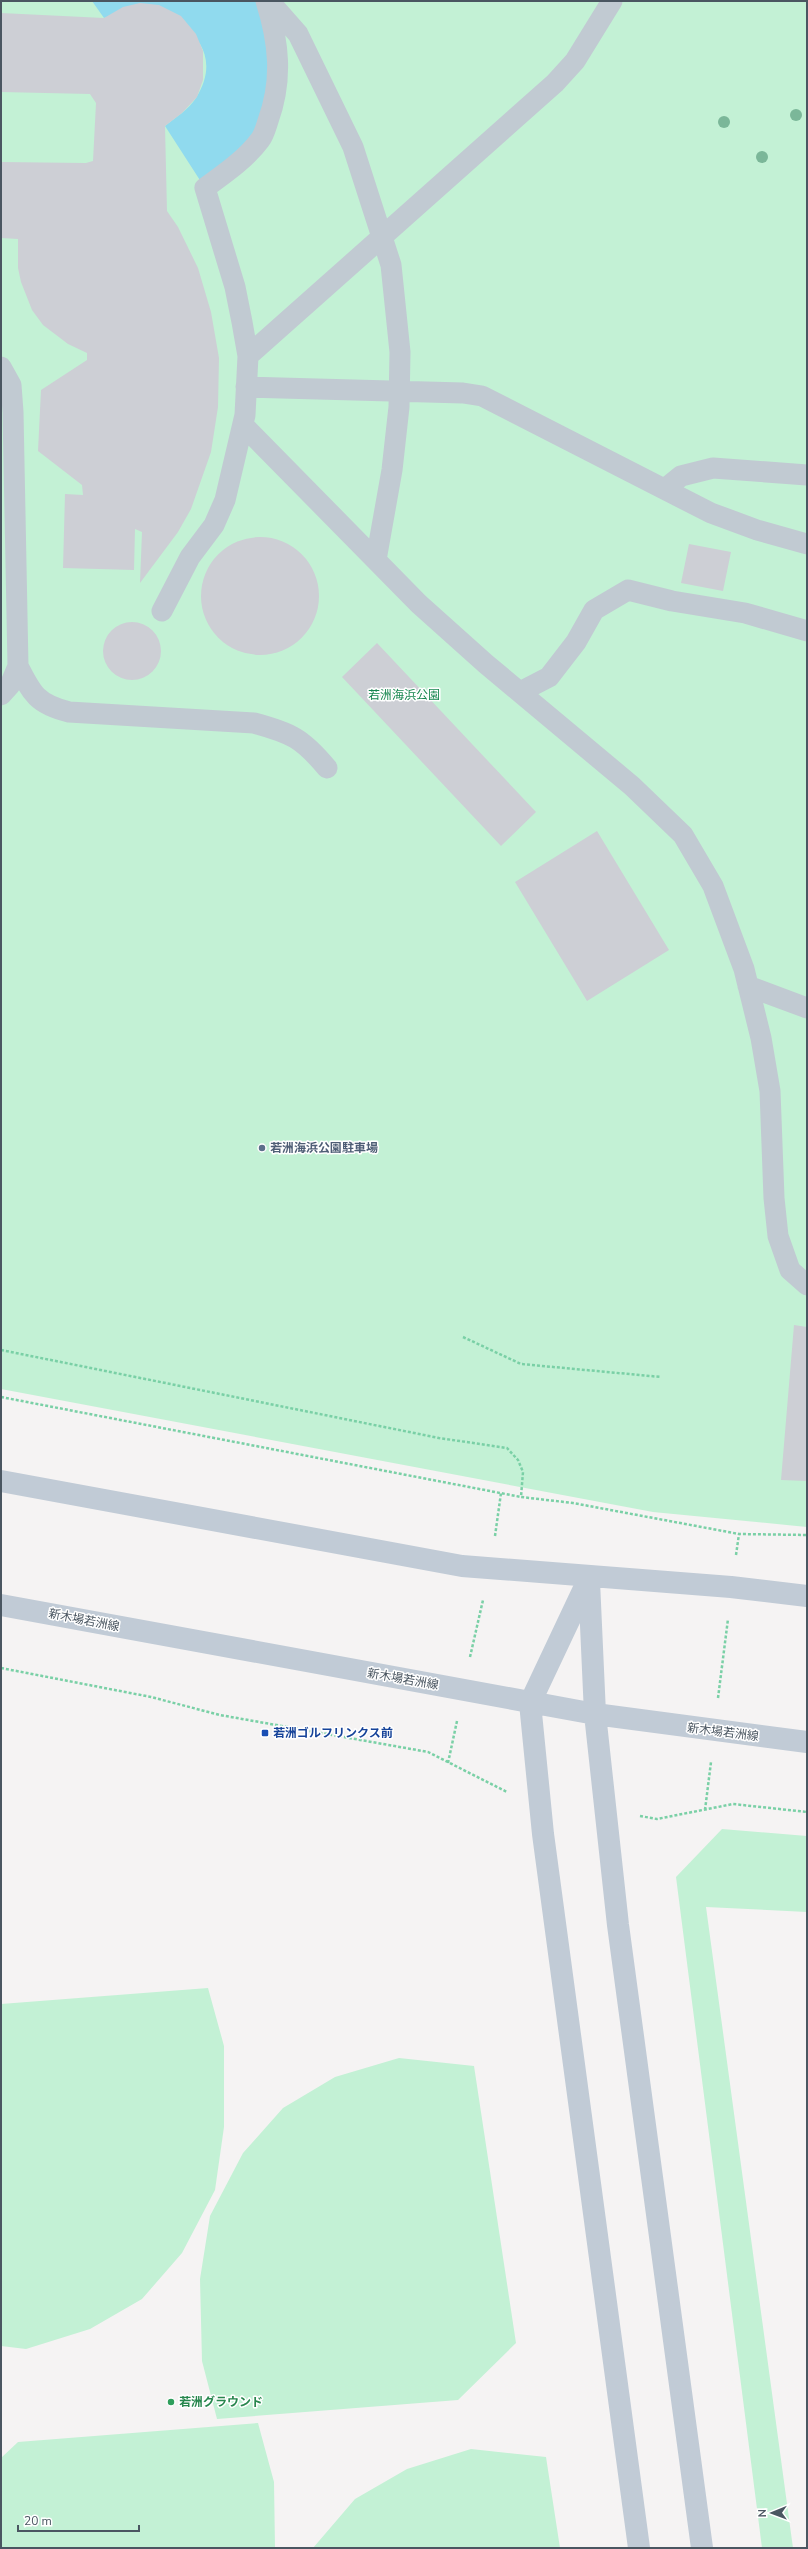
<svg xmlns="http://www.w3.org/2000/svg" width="808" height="2549" font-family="'Nunito Sans','Noto Sans JP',sans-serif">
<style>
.green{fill:#c3f1d5}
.water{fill:#90daee}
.building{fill:#cdcfd5}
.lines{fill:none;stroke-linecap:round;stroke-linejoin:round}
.path{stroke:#7ad0a6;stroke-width:2.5;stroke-dasharray:3 2;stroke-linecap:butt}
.lane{stroke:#c1cad2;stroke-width:21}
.secondary{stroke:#c1cbd6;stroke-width:22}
.tree{fill:#7bb799}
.service-dot{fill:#5c6f8a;stroke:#fff;stroke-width:1.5}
.transit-dot{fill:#1a4fb4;stroke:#fff;stroke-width:1.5}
.leisure-dot{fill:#2e9e5b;stroke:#fff;stroke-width:1.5}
.labels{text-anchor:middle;stroke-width:3;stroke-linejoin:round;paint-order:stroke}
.park-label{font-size:12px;fill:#17864f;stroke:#fff}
.service-label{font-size:12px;font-weight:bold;fill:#4e5e75;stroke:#fff;text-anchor:start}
.street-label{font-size:12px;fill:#4a5661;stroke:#fff}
.transit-label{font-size:12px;font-weight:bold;fill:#164399;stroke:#fff;text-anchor:start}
.leisure-label{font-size:12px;font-weight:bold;fill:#27864d;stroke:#fff;text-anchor:start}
</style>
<rect width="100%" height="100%" fill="#f5f3f3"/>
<path class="green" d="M1,1H807V1527L653,1512L1,1389Z
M722,1829L807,1836V1912L706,1907L793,2548H762L676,1877Z
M208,1988L224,2046V2127L215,2190L182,2253L142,2299L90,2329L26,2349L1,2346V2004Z
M399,2058L474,2066L516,2343L458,2400L217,2419L202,2361L200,2279L210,2216L243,2153L283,2108L335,2077Z
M258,2423L274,2482L275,2548H1V2458L18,2442Z
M471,2449L546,2457L560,2548H313L355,2499L407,2469Z"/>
<path class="water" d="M92,1H266L272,114L205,188L165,126C176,117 188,110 196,98C233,39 163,0 104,18Z"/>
<path class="building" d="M140,3L159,5L181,16L196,34L203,51V80L197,97L182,113L165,126L167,211L178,227L198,268L211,312L219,358L218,407L211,452L191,509L178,532L140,583L142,532L135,529L134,570L63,568L65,494L83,495L82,485L38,451L41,390L87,360V353L68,344L43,325L32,310L21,282L18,268V239L1,238V162L86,163L93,161L96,103L90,94L1,92V13L104,18L123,7Z
M201 596a59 59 0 1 1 118 0a59 59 0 1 1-118 0Z
M689,544L731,552L723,591L681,583Z
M103 651a29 29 0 1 1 58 0a29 29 0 1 1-58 0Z
M377,643L536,812L501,846L342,677Z
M597,831L669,950L587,1001L515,882Z
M794,1325L807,1327V1481L781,1480Z"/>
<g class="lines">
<path class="path" d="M463,1337L521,1364L661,1377
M1,1350L439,1438L507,1448L518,1460L523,1472L521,1497L573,1503L739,1534L807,1535
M1,1397L521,1497
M495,1536L501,1493
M736,1555L739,1534
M470,1657L483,1600
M1,1668L151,1697L220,1715L428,1752L507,1792
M718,1698L728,1619
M448,1763L457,1721
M705,1810L711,1762
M640,1816L657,1819L733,1804L807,1812"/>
<path class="lane" d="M269,1L298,34L353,147L391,265L400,352L399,407L392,470L376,560
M248,356L555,83L575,61L612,1
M1,367L11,385L13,412L18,666L10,685L1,695
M246,387L463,393L482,396L711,513L757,530L807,544
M243,425L419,604L486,664L632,786L683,835L713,886L744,969L761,1038L770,1091L774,1198L778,1236L790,1270L807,1285
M665,489L681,476L713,468L807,475
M162,611L190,557L214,525L225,500L245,415L248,356L242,322L235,287L205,188C224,174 245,160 260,140C264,135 266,127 268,121C283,80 279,42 266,1
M18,666C32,694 37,704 69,712L254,723C291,733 302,738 327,768
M520,692L549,677L576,642L594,610L628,590L672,601L745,613L807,631
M748,986L807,1008"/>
<path class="secondary" d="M1,1481L462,1566L731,1587L807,1596
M589,1578L530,1703L543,1834L639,2548
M589,1581L595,1714L618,1925L702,2548
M1,1605L595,1714L807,1742"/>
</g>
<g class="tree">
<circle cx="796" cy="115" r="6"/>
<circle cx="724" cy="122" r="6"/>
<circle cx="762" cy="157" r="6"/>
</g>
<circle class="service-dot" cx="262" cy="1148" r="4"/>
<rect class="transit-dot" x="261" y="1729" width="8" height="8" rx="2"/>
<circle class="leisure-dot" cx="171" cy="2402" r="4"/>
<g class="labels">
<g class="park-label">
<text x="404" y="699">若洲海浜公園</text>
</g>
<g class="service-label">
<text x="270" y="1152">若洲海浜公園駐車場</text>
</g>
<g class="street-label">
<text transform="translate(84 1620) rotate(11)" y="4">新木場若洲線</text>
<text transform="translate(403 1679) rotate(10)" y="4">新木場若洲線</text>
<text transform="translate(723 1732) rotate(7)" y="4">新木場若洲線</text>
</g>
<g class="transit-label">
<text x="273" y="1737">若洲ゴルフリンクス前</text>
</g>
<g class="leisure-label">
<text x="179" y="2406">若洲グラウンド</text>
</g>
</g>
<rect width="808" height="2549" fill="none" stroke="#4a5661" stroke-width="4"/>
<g transform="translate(772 2513) rotate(269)" stroke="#ffffff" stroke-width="3" paint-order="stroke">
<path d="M0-3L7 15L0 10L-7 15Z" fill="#4a5661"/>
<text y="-6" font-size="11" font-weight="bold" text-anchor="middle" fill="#4a5661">N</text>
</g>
<path d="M18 2525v6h121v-6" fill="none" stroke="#4a5661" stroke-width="2"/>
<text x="24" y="2525" font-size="12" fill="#4a5661" stroke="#ffffff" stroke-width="3" paint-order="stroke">20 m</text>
</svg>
